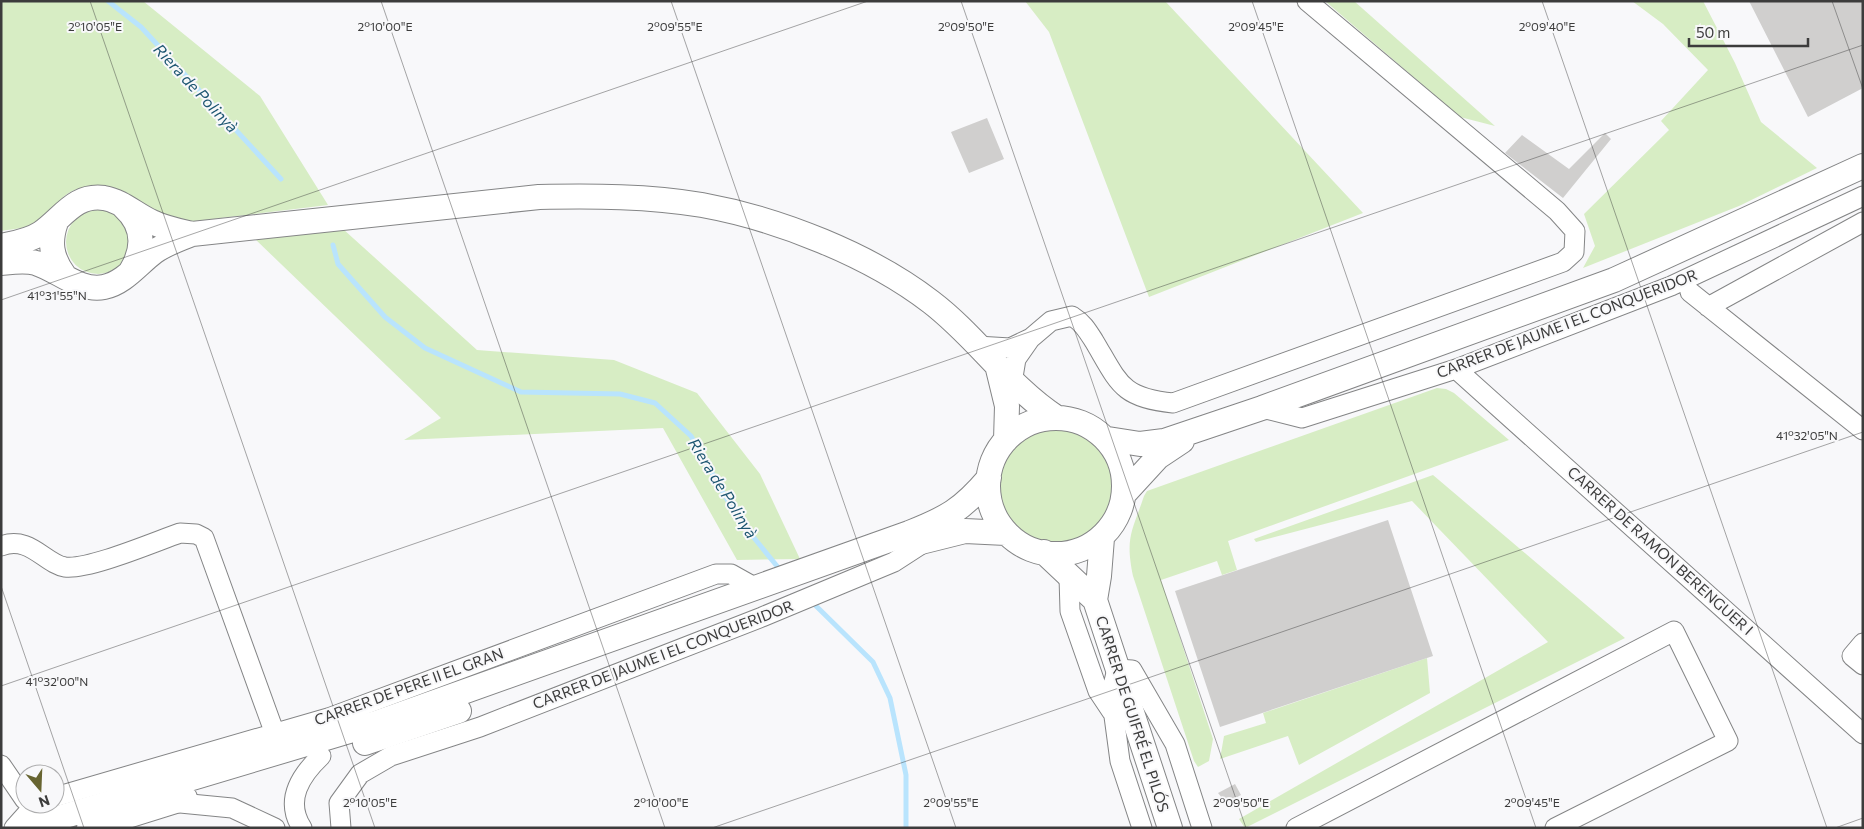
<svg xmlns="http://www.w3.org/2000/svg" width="1864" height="829" font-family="Commissioner,sans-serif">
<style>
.green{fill:#d7edc4}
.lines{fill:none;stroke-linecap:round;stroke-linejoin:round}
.stream{stroke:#b9e4fd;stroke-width:5}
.building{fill:#d0cfce}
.minor-casing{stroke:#848586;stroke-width:21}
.major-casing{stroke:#848586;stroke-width:26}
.minor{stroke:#fff;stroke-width:19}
.major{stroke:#fff;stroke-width:24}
.ticks{fill:none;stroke:#3c3c3c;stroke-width:1;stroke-opacity:0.45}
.labels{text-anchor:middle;stroke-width:4;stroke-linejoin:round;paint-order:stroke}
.street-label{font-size:15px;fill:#3c3c3c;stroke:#f8f8fa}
.water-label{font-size:16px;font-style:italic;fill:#1d5671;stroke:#f8f8fa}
.ticks-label{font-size:12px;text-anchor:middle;fill:#3c3c3c;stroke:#f8f8fa;stroke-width:4;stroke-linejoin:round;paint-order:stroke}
</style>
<rect width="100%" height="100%" fill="#f8f8fa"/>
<path class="green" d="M1,1H143L260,96L328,205C295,209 262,213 229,217C213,219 193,223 176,220C146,213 126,183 93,186C57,189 60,209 34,223C24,229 12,229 1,231Z
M1025,1H1165L1363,213L1149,297L1049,32Z
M1325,1H1354L1495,126L1460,117Z
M1632,1H1703L1735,63L1761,122L1817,168L1739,206L1583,268L1595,246L1584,214L1669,130L1661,121L1708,70L1663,24Z
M66 242a32 32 0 1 1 64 0a32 32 0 1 1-64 0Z
M343,229L477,350L614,360L697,393L760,474L800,559L737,560L663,428L404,440L441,418L255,239Z
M1437,388L1446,389L1454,393L1509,440L1228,541L1237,570L1222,575L1217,561L1161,580L1213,739L1209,761L1198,767L1194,761L1133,576C1125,537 1132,532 1144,496L1147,491Z
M989 486a68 68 0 1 1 136 0a68 68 0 1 1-136 0Z
M1433,475L1625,638L1245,828L1239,819L1548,642L1412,501L1256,542L1254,539Z
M1427,658L1430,693L1299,765L1288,736L1220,759L1224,736L1266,723L1263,713Z"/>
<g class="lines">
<path class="stream" d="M108,1L141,27L281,179
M333,245L338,264L385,317L425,348L521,392L620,394L655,403L691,436L737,517L781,571
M812,602L873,662L890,698L906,775V828"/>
</g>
<path class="building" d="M1749,1H1863V88L1808,117Z
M987,118L1004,159L969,173L951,132Z
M1605,133L1611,139L1563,198L1505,153L1522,135L1569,169Z
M1388,520L1433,656L1220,727L1175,591Z
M1235,784L1241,795L1226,803L1218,793Z"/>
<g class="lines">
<g class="minor-casing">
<path id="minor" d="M1690,292L1863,430
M1708,307L1863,222
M977,346L1010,348L1031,338L1051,321L1072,316C1083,323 1087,330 1094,341C1119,383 1121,398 1173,403L1563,262L1574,252L1575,231L1557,211L1307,1
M1456,369L1863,734
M1012,383L1016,359L1030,339
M1262,408L1302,418L1456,369L1671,286L1863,196
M1,546C30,535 45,564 65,567C89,570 154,542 180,533L196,534L204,538L275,734
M1069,577L1070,611L1098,691L1112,712
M1863,643L1852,656L1863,665
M1,765L25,800
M55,797L331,717L716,574H731L756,588
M170,802L232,808L275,828
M14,828L31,809L39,804
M302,828C284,800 301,775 321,756
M341,828L339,803L360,774L391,756L480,727L762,617L894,562L928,540
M1142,828L1120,761L1111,694L1117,669L1132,670L1175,744L1202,828
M1296,828L1674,631L1728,741L1555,828"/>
</g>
<g class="major-casing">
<path id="major" d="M124,207C144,225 145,248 131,271
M56,222C49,242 51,257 64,275
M1,246C15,243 29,241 41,233C63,218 74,194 104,198C122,201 136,215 152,222C164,228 179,231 192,234
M1,263C12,262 25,260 36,263C58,270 80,292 104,287C124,283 138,264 154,252C165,244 179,239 192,234L539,197C594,196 648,196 702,205C779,219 870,255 931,302C977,337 1008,386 1057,418
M998,369L1007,406L1006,440
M988 486a68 68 0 1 1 136 0a68 68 0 1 1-136 0Z
M1108,439L1140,444L1164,441L1262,408L1614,280L1863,166
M1124,494L1158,457L1182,441
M1102,538L1099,576L1095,600L1170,828
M917,543L965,531L1006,533
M1044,552L1095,600
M365,743L459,711
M25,828L376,723L909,533C947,518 962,510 989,478
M89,828L185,798"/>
</g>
<use href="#minor" class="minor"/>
<use href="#major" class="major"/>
</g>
<path class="ticks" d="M90,1L375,828M381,1L665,828M671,1L956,828M961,1L1246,828M1252,1L1536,828M1542,1L1827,828M1832,1L1863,89M1,300L868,1M1,586L84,828M1,686L1863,45M712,828L1863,432M1835,828L1863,818"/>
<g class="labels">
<g class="street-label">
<text transform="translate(1567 324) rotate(-21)" y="5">CARRER DE JAUME I EL CONQUERIDOR</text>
<text transform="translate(1660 551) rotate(42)" y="5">CARRER DE RAMON BERENGUER I</text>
<text transform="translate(663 655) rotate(-21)" y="5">CARRER DE JAUME I EL CONQUERIDOR</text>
<text transform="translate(409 687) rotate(-20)" y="5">CARRER DE PERE II EL GRAN</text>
<text transform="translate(1132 714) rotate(72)" y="5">CARRER DE GUIFRÉ EL PILÓS</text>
</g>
<g class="water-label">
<text transform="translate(196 88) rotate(47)" y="6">Riera de Polinyà</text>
<text transform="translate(723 488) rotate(58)" y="6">Riera de Polinyà</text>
</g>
</g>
<g class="ticks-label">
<text x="95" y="31">2°10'05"E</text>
<text x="385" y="31">2°10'00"E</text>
<text x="675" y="31">2°09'55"E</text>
<text x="966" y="31">2°09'50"E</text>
<text x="1256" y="31">2°09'45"E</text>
<text x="1547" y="31">2°09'40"E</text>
<text x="57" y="300">41°31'55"N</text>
<text x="1807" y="440">41°32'05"N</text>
<text x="57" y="686">41°32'00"N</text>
<text x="370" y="807">2°10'05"E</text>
<text x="661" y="807">2°10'00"E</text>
<text x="951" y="807">2°09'55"E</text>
<text x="1241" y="807">2°09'50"E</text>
<text x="1532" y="807">2°09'45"E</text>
</g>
<rect width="1864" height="829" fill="none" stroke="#3c3c3c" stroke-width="5"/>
<g transform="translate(40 789) rotate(161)"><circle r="24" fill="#f8f8fa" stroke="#adadae"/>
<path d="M0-4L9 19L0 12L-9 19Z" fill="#676431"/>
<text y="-8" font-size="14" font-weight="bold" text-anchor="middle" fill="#3c3c3c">N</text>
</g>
<path d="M1689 38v8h119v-8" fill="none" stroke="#3c3c3c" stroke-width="2.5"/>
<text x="1696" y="38" font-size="15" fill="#3c3c3c" stroke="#f8f8fa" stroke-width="4" paint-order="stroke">50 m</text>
</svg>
